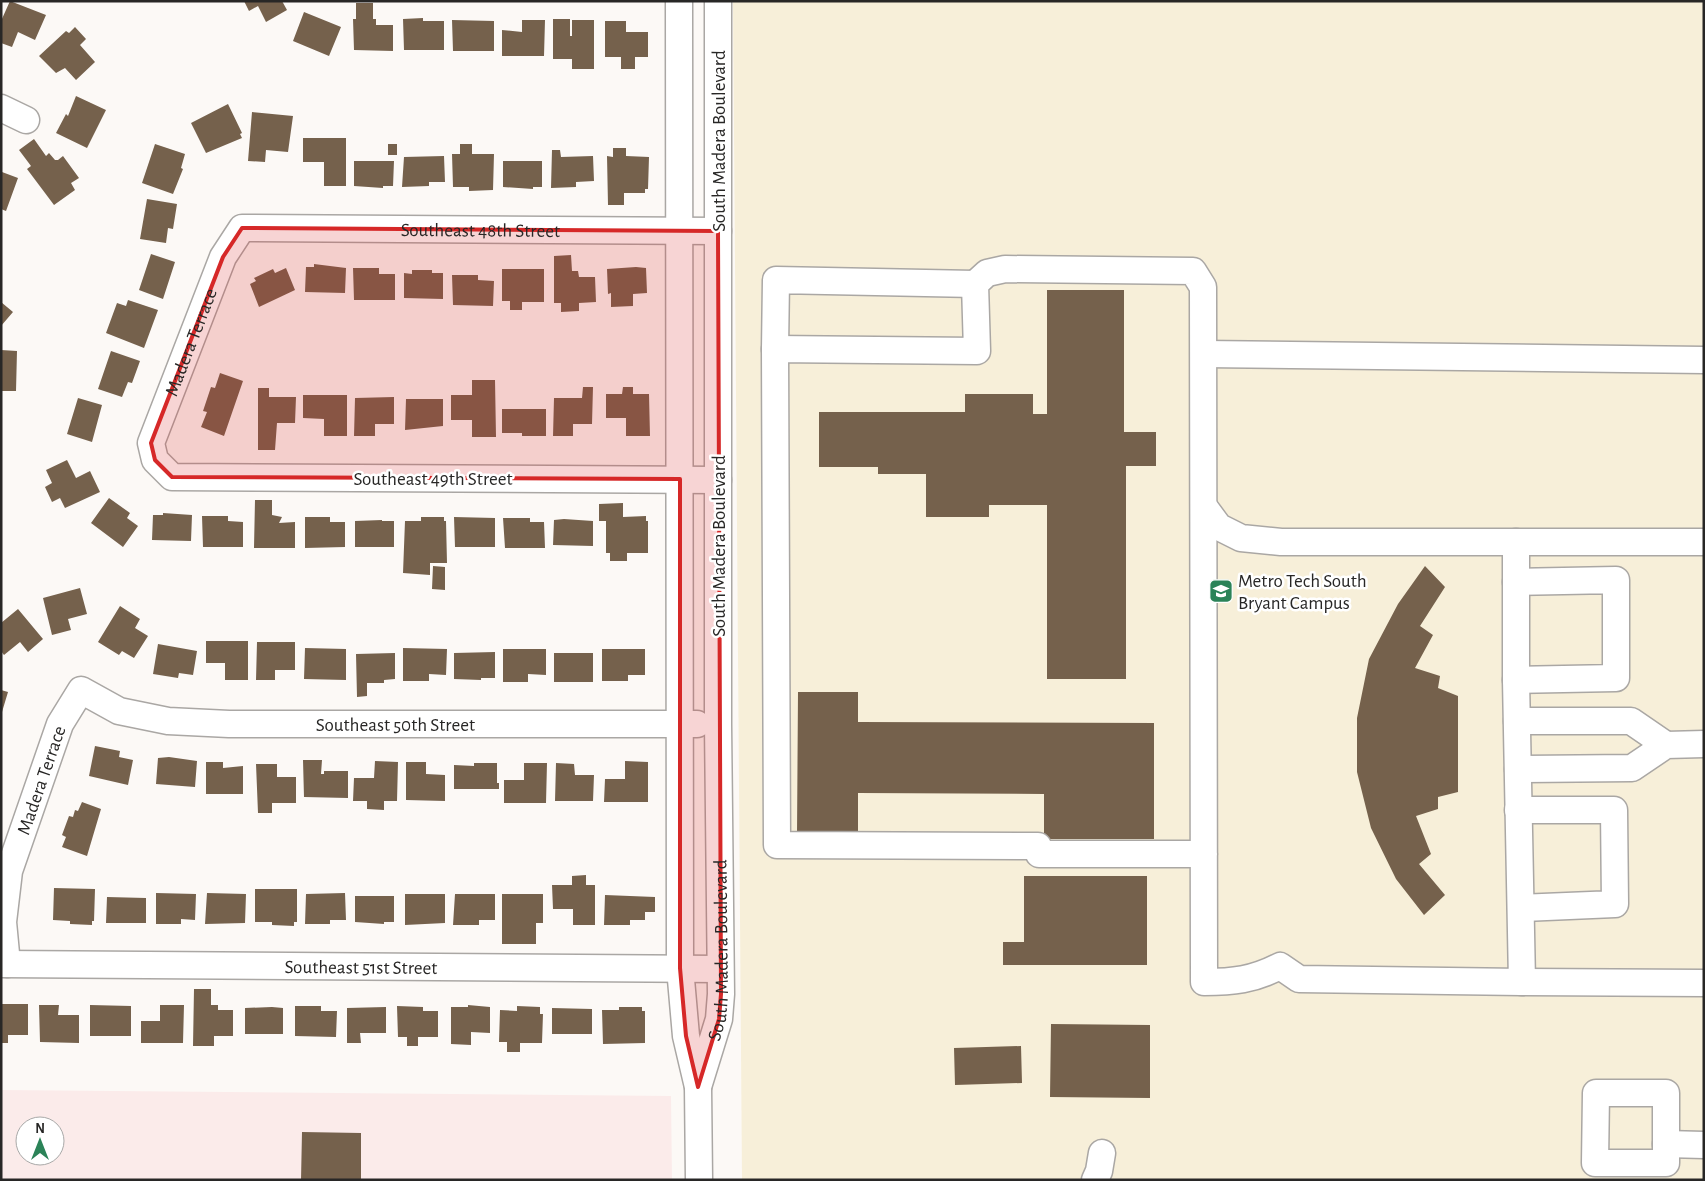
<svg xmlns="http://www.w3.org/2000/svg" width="1705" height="1181" font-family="'Alegreya Sans',sans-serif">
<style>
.industrial{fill:#fbebea;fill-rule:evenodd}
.education{fill:#f7efd9}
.building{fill:#75614c}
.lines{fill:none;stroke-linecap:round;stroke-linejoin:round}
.minor-casing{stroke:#aaa7a4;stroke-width:29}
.minor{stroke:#fff;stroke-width:26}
.marked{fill:#d62828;fill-opacity:0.2;stroke:#d62828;stroke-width:4;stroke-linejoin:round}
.labels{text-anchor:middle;stroke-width:5;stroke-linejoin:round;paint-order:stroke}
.street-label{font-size:19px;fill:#282726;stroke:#fff}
.poi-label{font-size:19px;fill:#282726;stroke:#fff;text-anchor:start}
</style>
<rect width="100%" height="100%" fill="#fcf9f6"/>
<path class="industrial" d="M1,1090L671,1096L672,1180H1ZM25,1126H55V1156H25Z"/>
<path class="education" d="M733,1H1704V1180H742Z"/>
<path class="building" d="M10,1L46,15L35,40L18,32L12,47L1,43V21Z
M244,1H282L287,10L266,22L258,6L249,11Z
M356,3H373V19H376V25H393V51L354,50L353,19H356Z
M304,12L341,27L329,56L293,41Z
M423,18V21H444V50H404L403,19Z
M553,19H570V36H572V20H594V69H572V59H553Z
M452,20L494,21V51H453Z
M522,20H545L544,56H502V30L522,32Z
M605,21H626V32H648V57H635V69H621V57H605Z
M75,27L86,39L80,45L95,62L76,80L65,68L56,73L39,56L66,31L69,33Z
M76,96L106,110L87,148L56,133L66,114L68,116Z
M228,104L242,133L240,134L242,138L206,153L191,123Z
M252,112L293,116L288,152L266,150L265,162L248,161Z
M303,138H346V186H324V162H303Z
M34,139L46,156L49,153L55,160H58L63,156L79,178L71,183L75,190L54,205L27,169L31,166L19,150Z
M155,144L185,154L181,168L183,169L173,194L142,183Z
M388,144H397V155H388Z
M460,144H472V154H494L493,190L469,191V187H453L452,154H460Z
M613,148H626V156L649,157L648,189H645V193H624V205H608L607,156L613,157Z
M552,150H560L561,157L593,156L594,181L576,182V187L551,188Z
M444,156L445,182H429V186L402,187L404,157Z
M354,161H394L393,186H383V188L354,186Z
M503,161H542V187H533V189L503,187Z
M2,172L18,178L6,211L1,209Z
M147,199L177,204L173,229L168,228L166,243L140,239Z
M151,254L175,262L163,299L139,290Z
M571,255L572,271H578L579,277H595L596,302L579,303V311L561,312V303H554V256Z
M314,264L346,268L345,293L305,292L306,267H314Z
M636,267L646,268L647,293L633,294V306L611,307V293L608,294L607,269Z
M286,268L295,290L259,307L250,284L256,281L254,278L273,269L275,273Z
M353,268H379V274H395V300H354Z
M502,269H544V302H522V310H510V301H502Z
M412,270H432V273H443V299L404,298V273L412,274Z
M452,275H478V280L494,281L493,306L453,305Z
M1047,290H1124V432H1156V466H1126V679H1047V505H989V517H926V474H878V467H819V412H965V394H1033V414H1047Z
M128,300L158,310L144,348L106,333L117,303L126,306Z
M1,302L13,312L1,326Z
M1,350L17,351L16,391H1Z
M111,351L140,361L132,383L128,382L122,397L98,389Z
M220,373L243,381L224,436L201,427L207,412L203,411L211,387L215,388Z
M472,380H495L496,437H472V420H451V395H472Z
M583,387H593L592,424H573V436H553L554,398H582Z
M623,387H633V394H649L650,436H626V418H606V394H622Z
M258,388H269V397H296L295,423H277L275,450H258Z
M303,395H347V436H324V419L303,418Z
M394,397V424H375V436H354L355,398Z
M78,398L102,405L92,442L67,434Z
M406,399H443V426L405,430Z
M502,409H546V436H522V433H502Z
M67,460L76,478L90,471L100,492L65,508L60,498L52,502L45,487L52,483L46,470Z
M109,498L130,513L127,518L138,526L123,547L91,523Z
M255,500H272V515L282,517L279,523L295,522V548H254Z
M623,503V517L646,516V521H648V553H627V561H610V553H606V521H599V504Z
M163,513L192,515L191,541L152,540L153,515H163Z
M202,516H228V521L243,522V547H203Z
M305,517H330V522H345V547L305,548Z
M421,517H444V521H446L447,563H430V575L403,573L405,521H421Z
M454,517L495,518V547H455Z
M503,518H530V522H544L545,548H505Z
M564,519L593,521V546L553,545L554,520Z
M382,520V521H394V547H355V521Z
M433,566L445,567V590L432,589Z
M1425,566L1445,587L1420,626L1433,635L1415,668L1440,676L1438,688L1458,696V792L1438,797V809L1416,816L1431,854L1419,864L1445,895L1424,915L1396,879L1371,828L1357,772V718L1369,659L1398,604Z
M80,588L87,614L68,619L71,630L52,635L43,598Z
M120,606L140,619L135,628L148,636L134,658L122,651L119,655L98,642Z
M18,609L43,639L28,652L20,642L4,655L1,651V623Z
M206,641H248V680H225V663H206Z
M257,642H295V670H275V680H256Z
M158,644L197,651L193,675L179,673L178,678L153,674Z
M305,648L346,649V680L304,679Z
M403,648L447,649L446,675L429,674V681H403Z
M503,649H546V675L528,674V682H503Z
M602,649H645V675H628V681H602Z
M495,652V678H481V680L454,679V653Z
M395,653V679L384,680V683H367V696L357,697L356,654Z
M554,653H593V682H554Z
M1,690L8,692L2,712H1Z
M798,692H858V722L1154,723V839H1044V794L858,793V835H797Z
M95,746L120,751L119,757L133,760L128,785L89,776Z
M169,757L197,761L195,787L156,784L158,758Z
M303,760H322L321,774H324V771H348V798L304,797Z
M375,761L398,762L397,801H384V810L367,809V801H353L354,778H374Z
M625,761L648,762V802H604L605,779H625Z
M206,762H223V768L243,766V794H206Z
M406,762H426V774L445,775V801L406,800Z
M474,763H497V783H499V789H454V765L474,766Z
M524,763H547L546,803H504V780H524Z
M556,763L574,764L575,775H594L593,801H555Z
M256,764H277V777H296V803H272V813H258Z
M82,802L101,809L87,856L62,847L66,837L62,835L69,816L73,817L75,810L78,811Z
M586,875V885H595V925H573V909H553L552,885H572V876Z
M1024,876H1147V965H1003V942H1024Z
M54,888L95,889L94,921H92V925L70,924V921L53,920Z
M255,889H297V922H294V926L272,925V922H255Z
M156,893L196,894L195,920L181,919V924H156Z
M207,893L246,894L245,923L205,924Z
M345,893L346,920H330V924H305L306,894Z
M405,894H445V923L405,925Z
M455,894H495V920H479V925H453Z
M502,894H543V923H536V944H502Z
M605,895L655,897V912H645V920H630V925H604Z
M355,896H394V922H384V924L355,922Z
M107,897L146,898V923H106Z
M194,989H211V1005H218V1010H233V1036H214V1046H193Z
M1,1004H28V1035H8V1043H1Z
M39,1005H59L58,1015H79V1043L40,1042Z
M90,1005L131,1006V1036H90Z
M160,1005H184L183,1043H141V1021H160Z
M468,1005L490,1007V1033L471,1032V1045L451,1044V1007H468Z
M295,1006H321V1011H337L336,1037L295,1036Z
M397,1006L423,1007V1011H438V1037H418V1046H407V1037H398Z
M517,1006L540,1007V1014H543L542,1043H520V1052H507V1042H499L500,1010L517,1011Z
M272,1007L283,1008V1034H245V1008Z
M386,1007V1033H360L361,1043H347V1008Z
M619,1007H642V1011H645V1043L603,1044L602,1010H619Z
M552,1008L592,1009V1034H552Z
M1051,1024L1150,1025V1098L1050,1097Z
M1021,1046L1022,1083L955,1085L954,1048Z
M302,1132L361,1133V1180H301Z"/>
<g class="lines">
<g class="minor-casing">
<g id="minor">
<path d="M679,1L680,968L686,1036L698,1087L699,1180"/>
<path d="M1,108L26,120"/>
<path d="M775,349L776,280L975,284"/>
<path d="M1204,354L1704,360"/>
<path id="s1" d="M718,480L172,477L155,460L151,443L223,257L242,228L718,231"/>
<path d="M1205,508L1219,527L1241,538L1281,542H1704"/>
<path d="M1516,680L1616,678V580L1516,582"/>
<path d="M1517,721H1631L1666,745"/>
<path d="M1518,769L1632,768L1666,745L1704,744"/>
<path d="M1518,810H1614L1615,904L1521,908"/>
<path d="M1204,854H1039L1038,846L777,845L775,349L977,351L975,284L987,273L1005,269L1193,271L1203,287L1204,982C1233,982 1253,980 1280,966L1299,979L1522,982L1516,680V542"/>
<path id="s2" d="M1,964L720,969"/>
<path id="s3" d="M7,964L3,922L9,871L60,724L81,690L119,711L168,721L229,724H697"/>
<path d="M1522,982L1704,983"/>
<path id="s4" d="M698,1087L719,1019L721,994L718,724V1"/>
<path d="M1596,1093H1666V1163H1595Z"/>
<path d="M1666,1144L1704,1145"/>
<path d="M1095,1180L1099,1171L1102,1153"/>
</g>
</g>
<use href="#minor" class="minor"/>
</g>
<path class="marked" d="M242,228L718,231L721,994L719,1019L698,1087L686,1036L680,968V479L172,477L155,460L151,443L223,257Z"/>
<defs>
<g id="school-square" transform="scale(1.25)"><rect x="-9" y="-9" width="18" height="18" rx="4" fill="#2b8358" stroke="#fff"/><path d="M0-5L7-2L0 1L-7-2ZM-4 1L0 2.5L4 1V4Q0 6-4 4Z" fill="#fff"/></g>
</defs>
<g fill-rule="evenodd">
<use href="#school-square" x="1221" y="591"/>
</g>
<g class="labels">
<g class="street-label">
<text transform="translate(718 141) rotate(-90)" y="7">South Madera Boulevard</text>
<text dy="7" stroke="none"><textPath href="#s1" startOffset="1060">Southeast 48th Street</textPath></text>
<text dy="7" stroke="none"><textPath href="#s1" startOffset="696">Madera Terrace</textPath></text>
<text x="433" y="485">Southeast 49th Street</text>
<text transform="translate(718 546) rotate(-90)" y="7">South Madera Boulevard</text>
<text dy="7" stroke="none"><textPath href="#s3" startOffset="610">Southeast 50th Street</textPath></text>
<text dy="7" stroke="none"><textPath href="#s3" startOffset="190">Madera Terrace</textPath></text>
<text dy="7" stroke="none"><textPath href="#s4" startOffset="140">South Madera Boulevard</textPath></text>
<text dy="7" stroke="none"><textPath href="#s2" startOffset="360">Southeast 51st Street</textPath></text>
</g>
<g class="poi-label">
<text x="1238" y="587">Metro Tech South<tspan x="1238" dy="22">Bryant Campus</tspan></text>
</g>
</g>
<rect width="1705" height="1181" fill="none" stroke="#282726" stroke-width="5"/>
<g transform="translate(40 1141)"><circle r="24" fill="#ffffff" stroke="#a9a9a8"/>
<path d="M0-4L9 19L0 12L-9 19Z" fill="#2b8358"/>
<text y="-8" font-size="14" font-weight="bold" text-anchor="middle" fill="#282726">N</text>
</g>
</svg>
